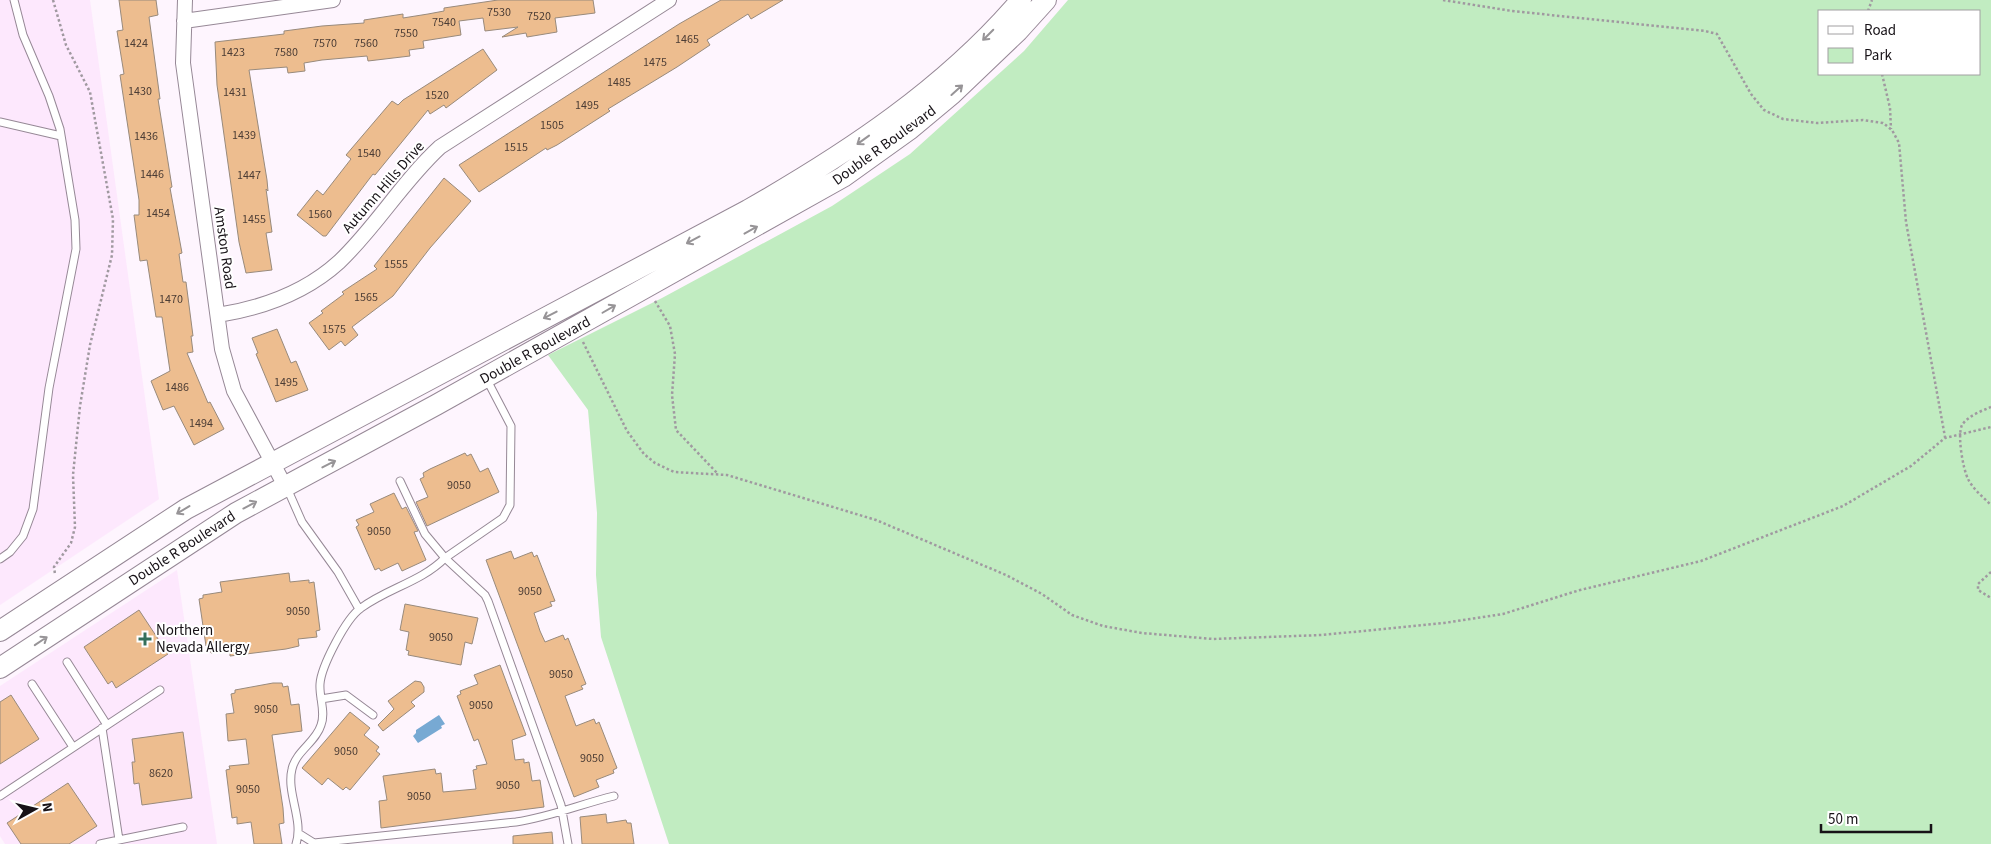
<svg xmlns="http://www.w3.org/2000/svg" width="1991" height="844" font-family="'Source Sans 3',sans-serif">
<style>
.built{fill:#fde8fd}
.green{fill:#c1ecc1;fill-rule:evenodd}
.water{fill:#77a9d3}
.building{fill:#edbd8f;stroke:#988a7c}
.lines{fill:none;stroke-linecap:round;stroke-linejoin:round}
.lane-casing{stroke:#968896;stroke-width:9}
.street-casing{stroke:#968896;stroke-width:16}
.secondary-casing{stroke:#968896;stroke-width:22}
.path{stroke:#a099a0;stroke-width:2.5;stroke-dasharray:2.5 2.5;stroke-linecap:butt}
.lane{stroke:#fff;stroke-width:7}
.street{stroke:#fff;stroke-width:14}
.secondary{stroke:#fff;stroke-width:20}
.oneway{stroke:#979497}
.poi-dot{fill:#346f5a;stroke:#fff;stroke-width:2}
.labels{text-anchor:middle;stroke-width:4;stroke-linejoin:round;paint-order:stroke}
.number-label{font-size:12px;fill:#4c3d35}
.street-label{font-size:15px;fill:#171217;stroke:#fff}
.poi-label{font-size:15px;fill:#171217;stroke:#fff;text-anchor:start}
</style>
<rect width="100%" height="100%" fill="#fef5fe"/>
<path class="built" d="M0,0H90L159,499L0,605Z
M177,570L217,844H5L0,836V686Z"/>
<path class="green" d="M1068,0H1991V844H669L601,637L596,575L597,513L588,410L548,355L662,298L832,206L910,154L1024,51ZM1820,11H1980V74H1820Z"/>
<path class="water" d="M439,715L445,724L441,726L442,728L418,743L413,736L416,733V730Z"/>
<path class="building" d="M119,0H156L158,15L149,17L160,99H158L172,187L170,188L182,253L179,254L183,282H186L193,336H191L193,352L187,353L208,403L210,402L224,429L194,445L174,406L163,410L151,381L170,371L162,317H156L147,260L140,261L134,215H139V200L120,75L124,74L117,31L123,30Z
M498,0H593L595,13L555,18L557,32L527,37L526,33L502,37L518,27L485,31L483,18L459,21L461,35L423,41L424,48L409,50L410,56L368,61L367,56L322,60L304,63L305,71L288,73L287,67L249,70L267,180L268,191L266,189L272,232L266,233L272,270L246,273L239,242L217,85L215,42L284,34V31L322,26L364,23V20L403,14V18L428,14L444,11V8Z
M721,0H783L751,19L748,14L707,40L710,45L677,67L608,109L610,111L557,145L547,150L546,148L479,192L459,165L679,24Z
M483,49L497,70L446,108L444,105L430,114L428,110L375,175L373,174L326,236H323L297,215L317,190L323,195L351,159L346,155L392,101L398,105L403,100Z
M444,178L471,201L430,248L393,296L352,327L358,335L345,346L341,341L329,350L309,323L323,313L321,311L344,294L342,292L377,269L374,266Z
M277,329L291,363L296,361L308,390L276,402L256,354L258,353L252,338Z
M465,453L467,456L471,454L480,472L488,468L499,492L427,526L416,502L428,497L420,479L424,477L423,473L430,469Z
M394,493L402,509L406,507L418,531L414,532L426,560L402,571L398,563L381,571L379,568L375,570L356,527L359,525L356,520L374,512L370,504Z
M511,551L514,559L532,552L534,557L537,555L555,601L550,602L552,606L534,613L540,631L545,642L563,635L565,640L568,638L586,684L581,686L583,689L565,696L576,726L594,719L596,724L599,722L617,768L613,770L614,773L596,780L599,787L574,797L486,560Z
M289,573L290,582L309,580V583L314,582L320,630L316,631L317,637L298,639L299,646L286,649L230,656V650L211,653L210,646H206L199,599L203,598V595L222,592L220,582Z
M405,604L478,618L472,644L465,642L461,665L408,655L409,651L406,650L409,632L400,630Z
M139,610L168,654L116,688L112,681L108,684L84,647Z
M500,665L526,735L512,740L515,760L524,759V763L529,762L532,781L540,780L544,807L381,828L379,801L387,800L383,776L435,769L436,774L441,773L443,792L476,789L473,770L477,769L476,766L487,764L478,739L474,741L457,696L461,694L460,691L478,684L474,675Z
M415,681L421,682L424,687V692L411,702L415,706L383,731L378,725L394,709L388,701Z
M273,683H282L283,687L288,686L291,705L299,704L302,731L272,735L283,808L284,823L279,824L282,844H254L251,822L237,824V817L232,818L226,770L230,769L229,766L249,764L246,739L228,741L226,714L234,713L231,694L235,693V690Z
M11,695L39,739L0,764V702Z
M350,712L370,728L364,735L379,747L376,751L380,754L350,790L346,787L343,790L328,778L322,785L302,768Z
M183,732L192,798L142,805L139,783L134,784L132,762H135L132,739Z
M68,783L97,826L69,844H21L7,823Z
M606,814L607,823L626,820L627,823H631L634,844H582L580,817Z
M552,832L553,844H513V836Z"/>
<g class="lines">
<g class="lane-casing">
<path id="lane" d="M0,122L61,136
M400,481L425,534L445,558L503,518L510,505L511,426L486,378
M287,488L302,522L338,572L359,609
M0,559L10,552L23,536L33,509L49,388L76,249L75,220L60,129L49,96L23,35L14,0
M67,662L107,725
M32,684L73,747
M321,699L346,695L373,715
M0,796L160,690
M298,833L314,843L516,822C550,817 581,804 614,796
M119,840L183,827
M100,844L119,840L102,728
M296,844C304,820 286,793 292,769C296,751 316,742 321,725C326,712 319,698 320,684C321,667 346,618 361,608C388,588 421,582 445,558L485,595L488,601L561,805L568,844"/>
</g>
<g class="street-casing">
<path id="street" d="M185,0L183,63L222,349L234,391L285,486
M184,21L333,0
M218,315C262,308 305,293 339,262C376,227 402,182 440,147L669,0"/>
</g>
<g class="secondary-casing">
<path id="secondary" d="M0,631L186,509L748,210C848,153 946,88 1021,0
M0,668L236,513L436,405L843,177L910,129L952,94L1018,31L1046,0"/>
</g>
<path class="path" d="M53,0L66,45L90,92L113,219L112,255L90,345L80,406L73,475L75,527L71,543L54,567L55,574
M1443,0L1512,11L1705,31L1717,34L1751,94L1764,110L1783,119L1817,123L1863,120L1883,123L1892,130L1899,143L1906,222L1945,437
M1868,11L1872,0
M1882,74L1890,108L1891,129
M655,301L670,326L675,354L672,395L676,430L718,474
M583,342L627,431L644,454L655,463L674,472L727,475L876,520L1006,575L1042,594L1072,615L1103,626L1142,633L1213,639L1322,635L1444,623L1503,614L1580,590L1701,561L1843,506L1911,466L1945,438L1991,427
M1991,407C1981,411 1968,416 1962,425C1957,435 1963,469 1968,479C1973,489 1983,497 1991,505
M1991,572L1978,584V590L1991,598"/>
<use href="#lane" class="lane"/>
<use href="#street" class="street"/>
<use href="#secondary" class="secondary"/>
</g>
<defs><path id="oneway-shaft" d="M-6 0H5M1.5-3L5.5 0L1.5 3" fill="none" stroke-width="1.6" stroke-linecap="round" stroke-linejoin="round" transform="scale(1.25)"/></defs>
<g class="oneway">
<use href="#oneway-shaft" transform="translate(988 35) rotate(135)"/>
<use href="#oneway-shaft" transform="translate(957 90) rotate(-42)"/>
<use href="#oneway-shaft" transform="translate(863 140) rotate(144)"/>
<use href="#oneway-shaft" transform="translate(751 230) rotate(-29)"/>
<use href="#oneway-shaft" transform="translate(693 240) rotate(152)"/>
<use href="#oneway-shaft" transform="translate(609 309) rotate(-30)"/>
<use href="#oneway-shaft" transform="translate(550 315) rotate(153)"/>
<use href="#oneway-shaft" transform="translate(329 464) rotate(-27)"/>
<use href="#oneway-shaft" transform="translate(250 505) rotate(-28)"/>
<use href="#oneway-shaft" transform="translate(183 510) rotate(149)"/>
<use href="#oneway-shaft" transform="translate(41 641) rotate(-34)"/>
</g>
<path class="poi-dot" d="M142.5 631.5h5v5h5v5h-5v5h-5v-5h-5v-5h5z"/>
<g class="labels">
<g class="number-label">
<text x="499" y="16">7530</text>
<text x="539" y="20">7520</text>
<text x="444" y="26">7540</text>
<text x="406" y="37">7550</text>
<text x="687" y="43">1465</text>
<text x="136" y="47">1424</text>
<text x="325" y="47">7570</text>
<text x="366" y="47">7560</text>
<text x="233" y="56">1423</text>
<text x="286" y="56">7580</text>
<text x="655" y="66">1475</text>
<text x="619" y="86">1485</text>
<text x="140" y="95">1430</text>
<text x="235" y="96">1431</text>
<text x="437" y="99">1520</text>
<text x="587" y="109">1495</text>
<text x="552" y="129">1505</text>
<text x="244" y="139">1439</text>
<text x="146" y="140">1436</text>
<text x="516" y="151">1515</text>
<text x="369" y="157">1540</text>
<text x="152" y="178">1446</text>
<text x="249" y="179">1447</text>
<text x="158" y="217">1454</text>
<text x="320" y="218">1560</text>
<text x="254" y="223">1455</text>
<text x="396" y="268">1555</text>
<text x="366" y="301">1565</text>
<text x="171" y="303">1470</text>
<text x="334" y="333">1575</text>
<text x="286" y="386">1495</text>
<text x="177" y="391">1486</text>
<text x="201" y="427">1494</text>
<text x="459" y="489">9050</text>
<text x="379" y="535">9050</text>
<text x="530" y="595">9050</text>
<text x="298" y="615">9050</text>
<text x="441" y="641">9050</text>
<text x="561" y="678">9050</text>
<text x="481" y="709">9050</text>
<text x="266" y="713">9050</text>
<text x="346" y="755">9050</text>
<text x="592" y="762">9050</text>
<text x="161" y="777">8620</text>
<text x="508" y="789">9050</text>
<text x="248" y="793">9050</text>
<text x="419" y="800">9050</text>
</g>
<g class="street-label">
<text transform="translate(884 145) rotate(-36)" y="5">Double R Boulevard</text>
<text transform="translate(383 187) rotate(-49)" y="5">Autumn Hills Drive</text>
<text transform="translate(225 248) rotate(82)" y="5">Amston Road</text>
<text transform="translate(535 350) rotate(-29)" y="5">Double R Boulevard</text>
<text transform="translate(182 548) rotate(-33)" y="5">Double R Boulevard</text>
</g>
<g class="poi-label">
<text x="156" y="635">Northern<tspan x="156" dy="17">Nevada Allergy</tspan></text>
</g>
</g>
<rect x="1818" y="10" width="162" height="65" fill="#ffffff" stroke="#a2a0a2"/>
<rect x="1828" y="26" width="25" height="8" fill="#ffffff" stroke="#a2a0a2"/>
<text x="1864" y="35" font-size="15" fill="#171217">Road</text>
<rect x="1828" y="48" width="25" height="15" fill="#c1ecc1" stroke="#a2a0a2"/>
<text x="1864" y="60" font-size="15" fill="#171217">Park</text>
<g transform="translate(35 809) rotate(82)" stroke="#ffffff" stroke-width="4" paint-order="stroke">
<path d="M0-4L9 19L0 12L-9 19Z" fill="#171217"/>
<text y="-8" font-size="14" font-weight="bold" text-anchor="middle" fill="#171217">N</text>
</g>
<path d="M1821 824v8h110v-8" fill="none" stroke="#171217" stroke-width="2.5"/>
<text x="1828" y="824" font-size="15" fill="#171217" stroke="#ffffff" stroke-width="4" paint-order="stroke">50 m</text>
</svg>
